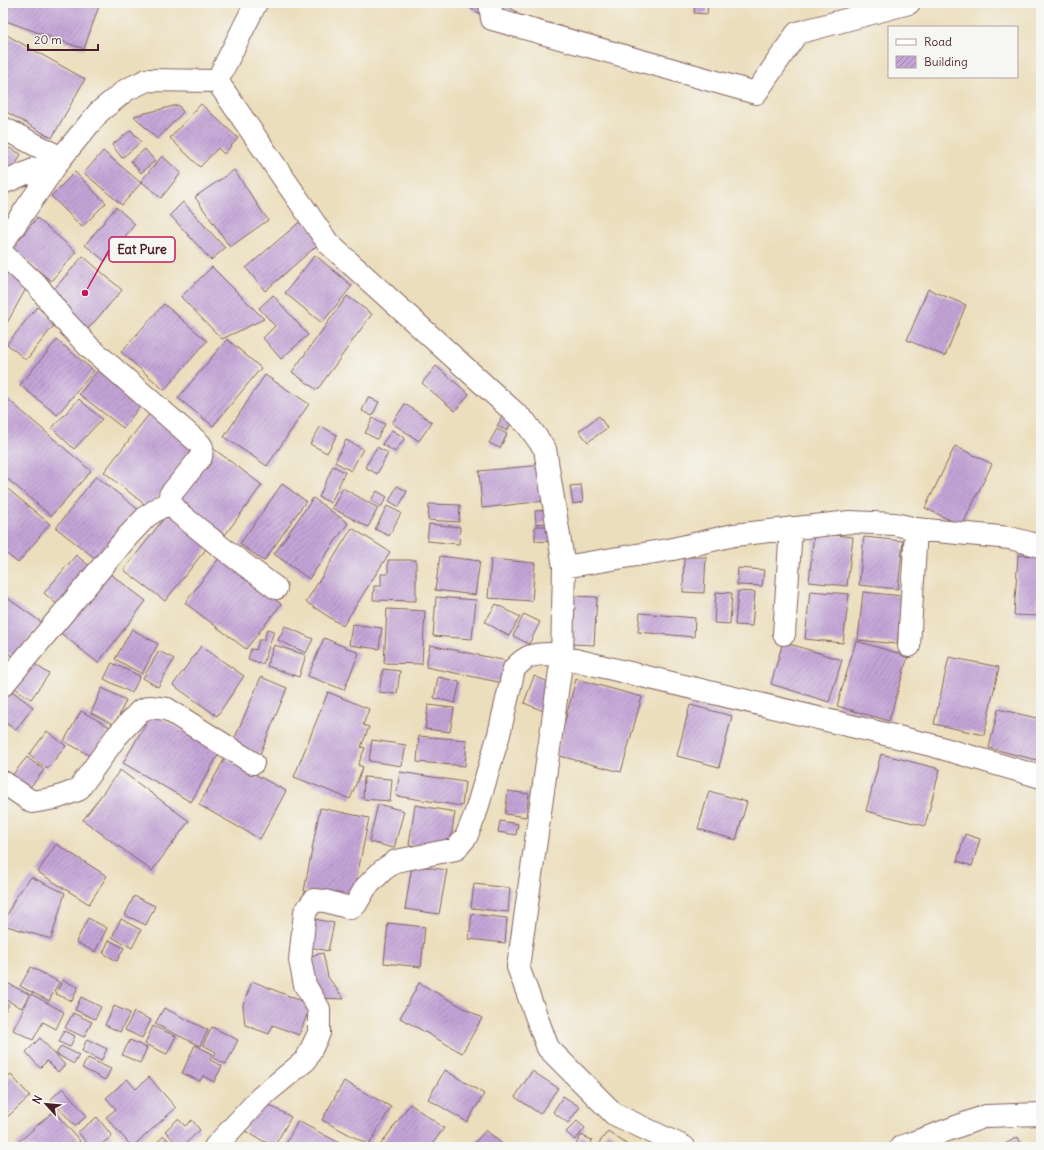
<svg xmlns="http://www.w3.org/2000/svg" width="1044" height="1150" font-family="Delius,sans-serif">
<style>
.building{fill:url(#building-hatch)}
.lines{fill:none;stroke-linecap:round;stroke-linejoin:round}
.minor-casing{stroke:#82625e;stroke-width:24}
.minor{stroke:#fff;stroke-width:22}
.leader{fill:none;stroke:#c2185b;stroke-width:1.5}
.callout-dot{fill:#c2185b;stroke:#f6f6f2;stroke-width:1.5}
.callout{fill:#f6f6f2;stroke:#c2185b;stroke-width:1.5}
.callout-label{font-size:13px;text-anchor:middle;font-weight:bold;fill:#4a1f2b}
</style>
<defs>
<pattern id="building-hatch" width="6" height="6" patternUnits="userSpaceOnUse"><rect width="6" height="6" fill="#c3a4d7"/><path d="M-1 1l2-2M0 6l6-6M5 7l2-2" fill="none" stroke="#a085af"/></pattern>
</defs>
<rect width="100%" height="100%" fill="#f6f6f2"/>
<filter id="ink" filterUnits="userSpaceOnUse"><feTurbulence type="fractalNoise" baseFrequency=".025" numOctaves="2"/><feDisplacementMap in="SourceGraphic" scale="8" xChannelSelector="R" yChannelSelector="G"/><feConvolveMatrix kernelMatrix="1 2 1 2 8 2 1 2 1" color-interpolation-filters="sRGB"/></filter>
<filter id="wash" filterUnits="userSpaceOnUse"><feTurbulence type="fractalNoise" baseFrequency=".012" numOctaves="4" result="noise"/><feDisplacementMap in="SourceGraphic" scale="16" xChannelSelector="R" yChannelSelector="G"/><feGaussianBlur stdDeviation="0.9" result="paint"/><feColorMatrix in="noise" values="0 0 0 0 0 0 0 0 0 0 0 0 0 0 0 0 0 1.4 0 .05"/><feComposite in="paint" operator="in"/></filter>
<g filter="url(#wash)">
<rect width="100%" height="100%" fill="#ebdebc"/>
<g id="blocks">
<path class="building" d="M9,3H100L84,49L3,20Z
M472,3H502L517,12L506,29L470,8Z
M695,3H708L707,14L694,13Z
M3,33L85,79L52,138L3,110Z
M201,104L238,138L224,154L218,148L200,167L170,138Z
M178,105L183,112L157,139L134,116Z
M131,130L141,142L122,158L112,145Z
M3,145L21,154L11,175L3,171Z
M145,149L155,161L141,173L131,161Z
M103,151L141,183L122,205L84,173Z
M162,156L181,173L161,198L141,181Z
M234,170L268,220L230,247L195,197Z
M75,172L106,203L82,227L51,196Z
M183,202L225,248L211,260L170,215Z
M116,207L135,224L105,261L85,245Z
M37,218L76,252L51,281L12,248Z
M303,219L322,241L265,291L246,268Z
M315,255L352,286L322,323L285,293Z
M83,256L122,290L88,329L49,295Z
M212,267L264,319L222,339L181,297Z
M3,271L28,285L3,330Z
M928,289L966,305L945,356L907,340Z
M273,295L308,335L281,359L263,338L275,326L259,308Z
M347,296L372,314L317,390L292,372Z
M164,304L207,341L164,390L121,352Z
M37,307L56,323L26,360L7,344Z
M227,339L261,368L213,426L178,398Z
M57,340L94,371L57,415L20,385Z
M436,366L469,394L455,411L422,383Z
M98,370L142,404L123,428L79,394Z
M265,375L309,404L267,466L224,437Z
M3,395L91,471L51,516L3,475Z
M368,397L379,402L372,416L362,411Z
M79,399L102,419L74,449L52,428Z
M405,404L432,422L419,441L392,423Z
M150,413L196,449L149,508L104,472Z
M599,416L607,428L588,442L579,431Z
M502,417L512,421L507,431L497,426Z
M373,418L385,424L377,439L365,433Z
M321,426L337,435L327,453L310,444Z
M497,429L507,434L500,448L489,443Z
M392,430L405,438L395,452L382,444Z
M346,440L363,449L351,471L335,462Z
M955,446L992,464L962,526L925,508Z
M377,447L388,453L377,474L365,467Z
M214,449L262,485L225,535L177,500Z
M542,465L545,501L482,508L479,471Z
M333,466L345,472L331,503L319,497Z
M96,476L140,511L100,562L56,528Z
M282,484L306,501L264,561L240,544Z
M3,485L50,524L18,563L3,551Z
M581,485L583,502L573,504L570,486Z
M397,486L407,491L399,507L389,501Z
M343,488L378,508L368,527L332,508Z
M377,491L387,497L381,507L371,500Z
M313,498L348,523L309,579L274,554Z
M429,504L460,505L459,522L428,520Z
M387,506L401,513L389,536L375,529Z
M552,509L553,522L536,524L535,511Z
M169,512L210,544L165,601L124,570Z
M429,524L460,527L459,544L427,541Z
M535,526H554V542L535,541Z
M352,528L390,552L343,626L306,602Z
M814,533L853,537L847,586L809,582Z
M864,537L903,541L898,589L859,585Z
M76,555L92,568L59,606L44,593Z
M1018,555L1041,556L1037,616L1014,615Z
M440,556L480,561L475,595L435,590Z
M220,557L281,604L246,649L185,603Z
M684,557H706L704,593L683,592Z
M491,559L535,563L532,601L488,598Z
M388,560H416V601L373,600L374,586H381V574H388Z
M738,568L764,570L762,586L737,585Z
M104,569L146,601L98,663L57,630Z
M738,591L755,592L752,626L735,625Z
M810,591L849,594L843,643L805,639Z
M716,592L732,593L730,624L714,623Z
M863,592L902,596L897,644L858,640Z
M3,595L41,622L14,658L3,649Z
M574,596L597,597L594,645L571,644Z
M436,597L476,600L472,639L433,636Z
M496,604L520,617L509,636L485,622Z
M387,609L425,611L422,664L384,663Z
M640,613L695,618L694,637L638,632Z
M524,614L540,622L529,644L513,636Z
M352,624L382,628L379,649L349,645Z
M285,626L313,639L306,653L278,640Z
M132,629L158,644L142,674L115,659Z
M267,629L274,631L263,664L248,659L251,649L256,650L259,640H264Z
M324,638L359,653L344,690L308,676Z
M856,641L908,656L889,721L837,706Z
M783,642L842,660L829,702L771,684Z
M274,645L306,655L299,677L267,666Z
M430,645L507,661L503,683L426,667Z
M201,646L244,676L217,716L173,685Z
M159,651L174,659L158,687L143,678Z
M949,657L999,667L984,735L934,724Z
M32,662L49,674L31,699L13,687Z
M112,663L140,676L132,693L104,679Z
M383,669L400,671L397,694L379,692Z
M534,676L556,685L546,712L524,703Z
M261,677L287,688L260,754L233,742Z
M438,677L460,682L455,703L434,698Z
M576,679L642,697L621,772L556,755Z
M8,688L33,707L16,730L3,721V695Z
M102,688L126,700L115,725L91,713Z
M328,692L369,709L363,725L369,727L361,747L365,748L358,765L363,767L350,799L294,777Z
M428,705L454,708L450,732L425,729Z
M690,705L732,716L719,767L677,756Z
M998,709L1041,719V761L989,748Z
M81,711L110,727L94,758L64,741Z
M152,713L220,752L191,802L123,763Z
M47,731L66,746L47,769L29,755Z
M419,736L467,740L465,766L417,762Z
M372,740L406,745L402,766L369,761Z
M881,754L940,769L925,826L866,811Z
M27,757L44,770L27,791L10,778Z
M225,758L286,791L260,839L199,805Z
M120,770L189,821L152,871L83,820Z
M400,772L465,782L462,806L396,796Z
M364,777L392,779L390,801L363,799Z
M508,791L529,794L526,817L505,814Z
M709,791L747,802L736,840L698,829Z
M378,804L404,811L394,848L369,842Z
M415,805L455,812L450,844L435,849L409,845Z
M320,808L369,818L352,901L304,891Z
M500,821L518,824L516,835L498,832Z
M965,834L980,839L972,866L957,861Z
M56,844L107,876L89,904L38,872Z
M412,865L447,870L439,914L405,909Z
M31,877L65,893L51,939L3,925L15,898Z
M474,884L510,888L508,912L471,908Z
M134,896L155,906L146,925L125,915Z
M472,914L507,918L505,943L469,939Z
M88,918L107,928L95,952L76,942Z
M121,919L141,930L132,948L112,937Z
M315,919L334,923L328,951L310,947Z
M388,923L425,927L421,967L384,963Z
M109,940L124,948L117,961L103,953Z
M323,953L328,977L344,999L321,998L303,958Z
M31,967L59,982L49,1001L20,986Z
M62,980L78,987L72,1001L56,994Z
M3,981L29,994L22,1008L6,1000L5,1002L9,1005L5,1011L3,1010Z
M252,981L311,1005L299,1035L273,1025L269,1034L245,1025L243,1005Z
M419,983L482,1018L462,1053L400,1018Z
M31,994L64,1012L56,1029L43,1022L33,1040L13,1030Z
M81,997L101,1007L95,1019L75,1010Z
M114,1006L130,1013L120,1032L105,1025Z
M164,1008L208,1030L200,1046L155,1024Z
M134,1012L151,1020L142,1038L125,1030Z
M73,1013L92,1022L84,1037L65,1028Z
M153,1026L176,1036L167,1054L145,1044Z
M212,1027L238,1040L226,1064L213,1058L216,1052L203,1045Z
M64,1031L75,1036L70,1047L59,1042Z
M40,1038L65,1065L58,1072L47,1061L40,1068L26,1052Z
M87,1039L107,1049L101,1061L82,1051Z
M130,1040L147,1048L140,1063L122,1055Z
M195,1045L213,1054L210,1060L222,1066L214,1082L203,1076L200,1081L182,1073Z
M61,1046L79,1055L74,1064L56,1054Z
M88,1058L111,1069L105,1080L82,1068Z
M445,1070L484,1094L467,1122L428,1099Z
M532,1071L558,1088L540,1114L515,1097Z
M11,1075L30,1096L3,1121V1082Z
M149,1077L176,1108L132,1147L106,1117L116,1109L106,1098L127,1079L136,1089Z
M344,1081L391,1107L369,1145L322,1120Z
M63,1088L87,1116L75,1126L51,1099Z
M563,1096L580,1107L568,1123L553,1112Z
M262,1101L291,1117L274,1147L245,1131Z
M410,1104L444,1128L430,1147H379Z
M54,1111L80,1141L73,1147H18L16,1144Z
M97,1117L112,1136L98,1147H90L78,1132Z
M178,1119L185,1126L192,1120L200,1130L182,1147H180L165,1131Z
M298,1121L347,1147H284Z
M577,1121L585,1128L575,1140L566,1132Z
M486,1130L505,1147H471Z
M608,1131L629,1146L628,1147H596Z
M581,1135L592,1140L588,1147H575Z
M164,1136L174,1147H152Z
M1018,1137L1021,1143L1012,1147H1007L1005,1144Z"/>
</g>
</g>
<g filter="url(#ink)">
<use href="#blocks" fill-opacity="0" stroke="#82625e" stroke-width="1"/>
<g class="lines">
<g class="minor-casing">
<path id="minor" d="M490,3L492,19L756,93L797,33L909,3
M217,81L328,243L526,423L545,449L564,567L562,657L518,967L548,1048L614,1114L684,1147
M3,128L61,158
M3,183L61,158
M3,242L61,158L99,112L126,90L147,80L217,81L256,3
M3,254L38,286L62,318L89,347L200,444L202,447L201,457L170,495V501L173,506L180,514L221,547L276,588
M564,567L673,549L734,535L850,522L895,524L916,529L1010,538L1041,546
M784,634L791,528
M909,646L916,529
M3,685L128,536L147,516L170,501
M3,782L32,802L56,798L78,790L116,737L140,711L150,707L167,709L253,763
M215,1147L261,1097L306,1060L319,1033V1009L305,985L300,960L305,912L314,900L325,901L350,908L356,904L366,887L383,870L396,861L456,849L466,837L475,815L499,734L514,669C526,655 533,654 550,654L931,745L1041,777
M901,1147L986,1116L1041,1114"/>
</g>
<use href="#minor" class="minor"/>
</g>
</g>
<path class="leader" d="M85 293L109 250"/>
<circle class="callout-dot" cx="85" cy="293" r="4"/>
<rect class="callout" x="109" y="237" width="66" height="25" rx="4"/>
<g class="callout-label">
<text x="142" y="254">Eat Pure</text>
</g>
<rect width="1044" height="1150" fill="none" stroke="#f6f6f2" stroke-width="16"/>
<rect x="888" y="26" width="130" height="52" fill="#f6f6f2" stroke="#b1a0a2"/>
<rect x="896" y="39" width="20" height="6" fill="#ffffff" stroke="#b1a0a2"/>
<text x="924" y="46" font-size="12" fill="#4a1f2b">Road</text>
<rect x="896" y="56" width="20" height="12" fill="url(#building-hatch)" stroke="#b1a0a2"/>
<text x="924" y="66" font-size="12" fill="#4a1f2b">Building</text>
<g transform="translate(46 1104) rotate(297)" stroke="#f6f6f2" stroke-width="3" paint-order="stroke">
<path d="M0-3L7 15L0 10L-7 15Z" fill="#4a1f2b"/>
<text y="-6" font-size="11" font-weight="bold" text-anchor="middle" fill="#4a1f2b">N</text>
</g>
<path d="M28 44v6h70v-6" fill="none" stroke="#4a1f2b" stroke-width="2"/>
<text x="34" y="44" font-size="12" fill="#4a1f2b" stroke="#f6f6f2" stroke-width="3" paint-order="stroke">20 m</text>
</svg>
